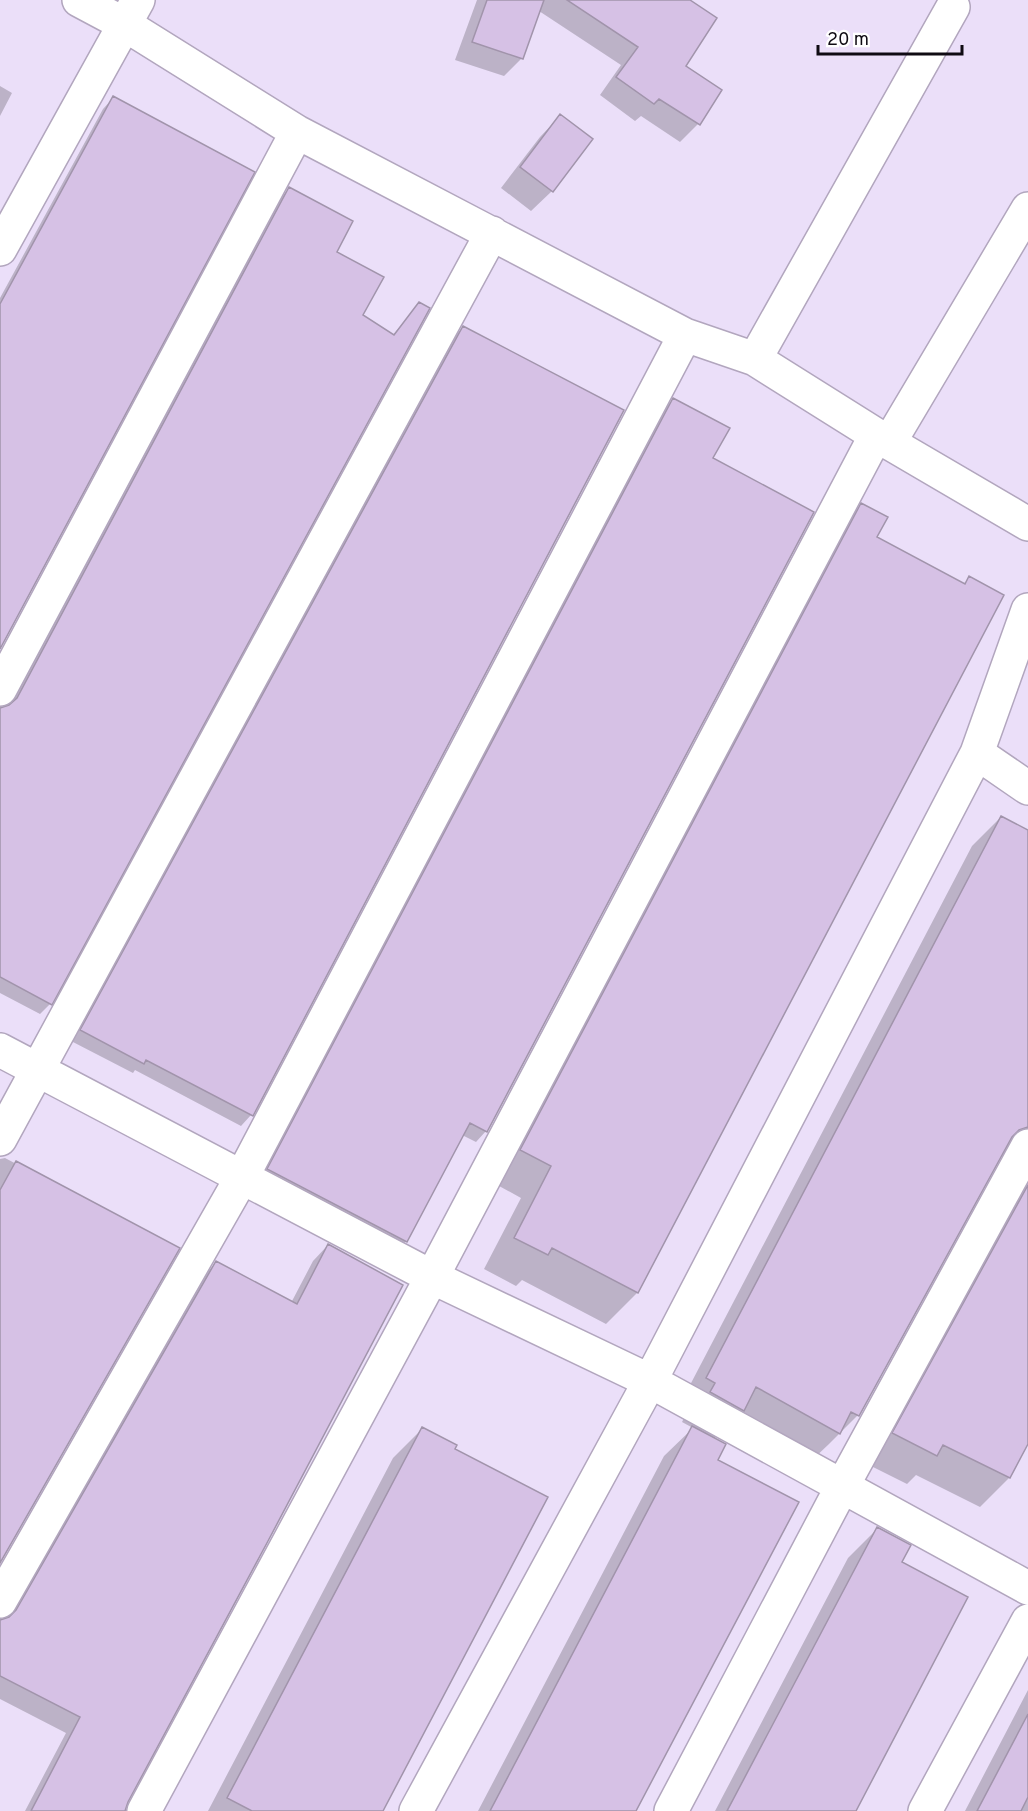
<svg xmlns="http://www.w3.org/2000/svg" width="1028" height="1811" font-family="Overpass,sans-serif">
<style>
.shadow{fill:#0003}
.building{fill:#d6c1e5;stroke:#a194ab;stroke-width:1.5}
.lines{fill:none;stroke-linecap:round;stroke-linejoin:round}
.minor-casing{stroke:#b2a6be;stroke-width:36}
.minor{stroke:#fff;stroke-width:33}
</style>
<rect width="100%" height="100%" fill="#ebdff9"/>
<path class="shadow" d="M477,0H687L684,66L720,90L698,124L680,142L641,116L635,121L600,95L621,65L539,11L522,58L504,76L455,60Z
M0,86L12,93L0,116Z
M113,98L0,646V298L103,109Z
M560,116L552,191L531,211L501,188L540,137Z
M289,189L335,252L361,315L392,336L419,304L50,1004L40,1014L0,993V709L8,707L279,199Z
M463,327L622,411L251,1115L241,1126L135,1070L133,1073L71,1041L453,338Z
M673,400L711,459L812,513L486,1131L476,1142L462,1135L405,1242L395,1252L258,1180L663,410Z
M861,505L875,538L963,584L970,578L637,1293L606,1324L522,1280L516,1286L484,1269L521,1198L490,1181L830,537Z
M1001,817L1028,831V1441L1009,1478L980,1507L916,1475L907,1484L865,1463L1007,1158L999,1156L858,1415L829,1444L810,1462L734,1419L714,1439L716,1460L635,1811H478L664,1456L693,1428L682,1422L687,1412L678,1408L972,846Z
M5,1158L178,1249L0,1560V1159Z
M328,1245L126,1802L124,1811H25L66,1733L0,1699V1621L6,1620L201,1278L216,1263L291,1303L313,1261Z
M422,1429L381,1811H208L393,1458Z
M877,1529L900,1563L855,1811H715L848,1558Z
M1028,1690V1811H965Z"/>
<path class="building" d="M487,0H544L523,59L472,42Z
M567,0H690L717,18L686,66L722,90L700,125L659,99L654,104L616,77L638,47Z
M113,96L255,172L0,649V304Z
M560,114L593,139L553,192L520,167Z
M289,187L353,221L337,252L384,277L363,315L394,335L419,302L430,308L52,1005L0,977V708L9,705L17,698Z
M463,326L624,410L253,1116L146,1060L144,1064L80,1030Z
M673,398L730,428L713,458L814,512L487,1132L470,1123L407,1242L267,1169Z
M861,503L888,517L877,537L965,584L969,576L1004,595L638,1293L552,1248L548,1255L514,1238L551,1166L520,1150Z
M1001,816L1028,830V1127L1019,1130L1012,1137L859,1416L851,1412L840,1434L756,1387L744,1411L710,1392L715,1383L706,1378Z
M16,1161L180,1248L0,1563V1190Z
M1028,1185V1444L1010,1478L943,1445L937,1456L892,1433Z
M328,1244L403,1285L268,1541L128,1802L125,1811H31L80,1717L0,1676V1620L9,1617L16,1610L216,1261L297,1304Z
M692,1426L726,1444L718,1460L799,1502L636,1811H490Z
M422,1427L457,1445L455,1449L548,1497L383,1811H252L227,1798Z
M877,1527L911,1545L902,1562L968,1597L856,1811H727Z
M1028,1714V1797L1021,1811H977Z"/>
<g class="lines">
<g class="minor-casing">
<path id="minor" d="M79,0L124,24L297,132L685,335L755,359L876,435L1028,524
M0,249L138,0
M755,359L953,7
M889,443L1028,209
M0,689L297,132
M977,753L1028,788
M0,1050L432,1277L650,1381L1028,1588
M0,1139L492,233
M0,1601L242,1177L685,335
M144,1811L432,1277L876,435
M416,1811L650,1381L977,753L1028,610
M671,1811L843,1485L1028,1146
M925,1811L1028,1621"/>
</g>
<use href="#minor" class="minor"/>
</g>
<path d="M818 45v9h144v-9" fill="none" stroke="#0f0b13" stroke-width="3"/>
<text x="827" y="45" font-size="18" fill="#0f0b13" stroke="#ffffff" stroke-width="4.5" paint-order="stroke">20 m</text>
</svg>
